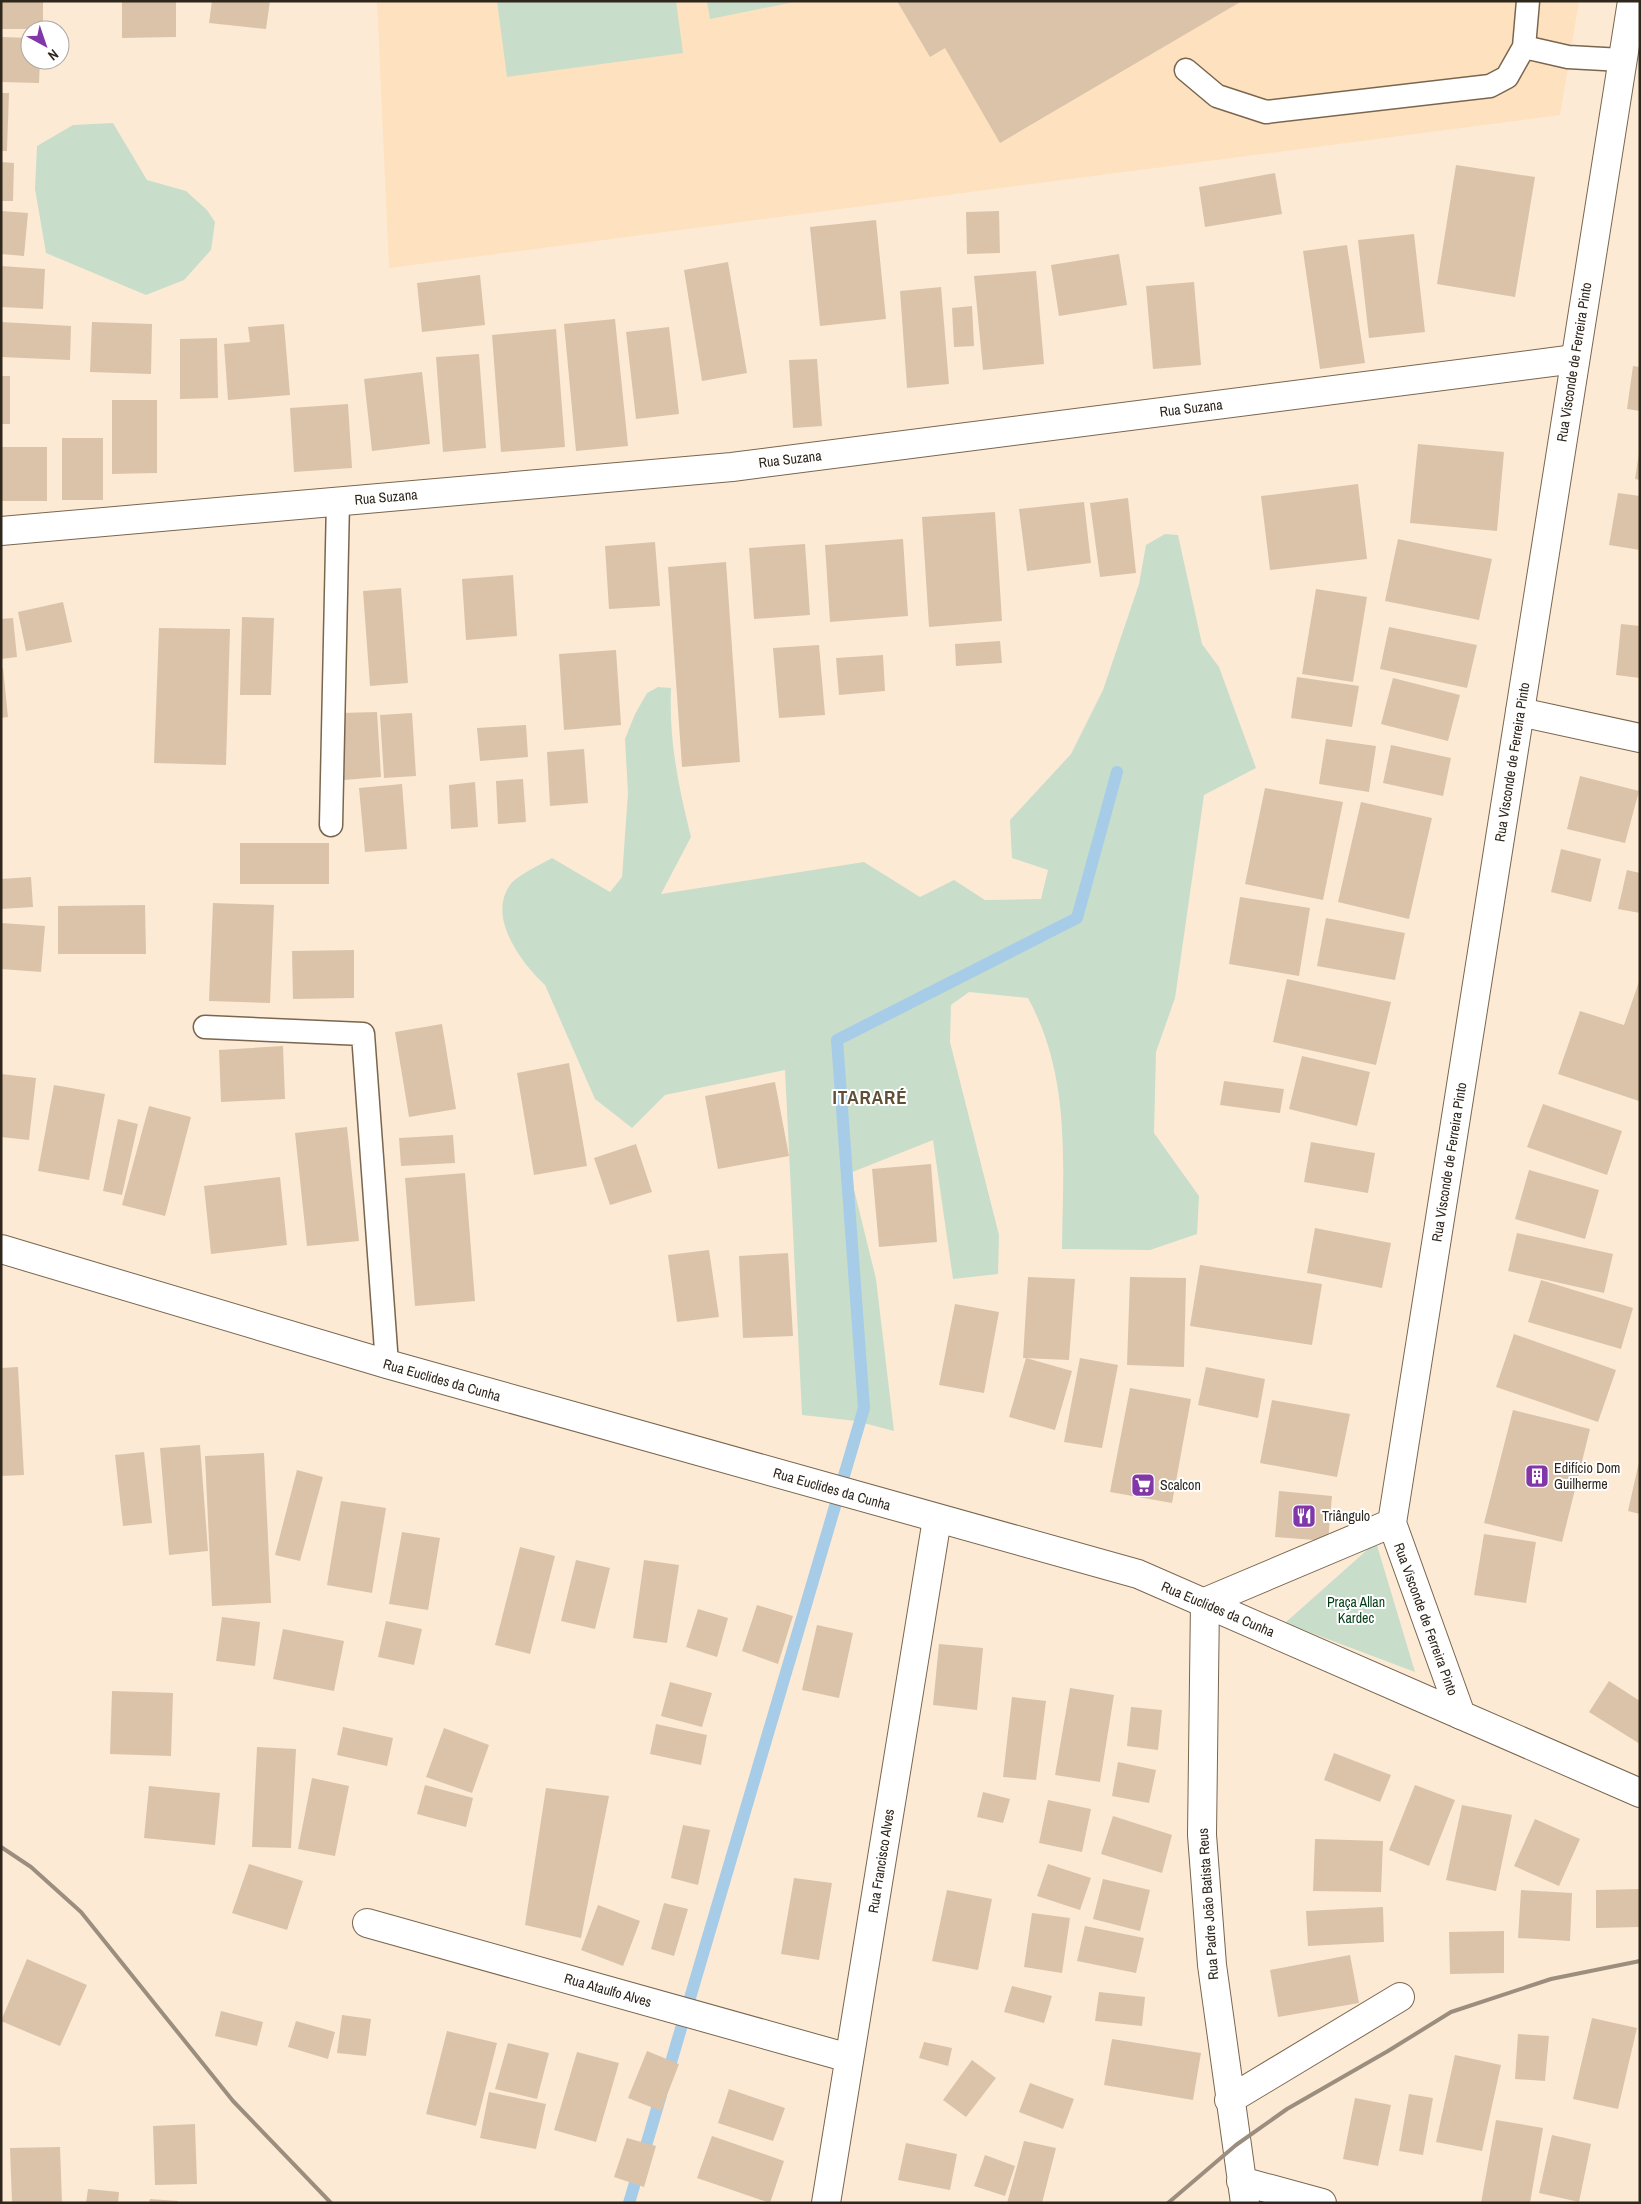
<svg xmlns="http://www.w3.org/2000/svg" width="1641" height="2204" font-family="'Archivo Narrow',sans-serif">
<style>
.built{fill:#fee1bf}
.green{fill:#c8deca}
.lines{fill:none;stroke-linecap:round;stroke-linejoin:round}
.stream{stroke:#a6cce8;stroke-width:12}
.building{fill:#dac3a9}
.service-casing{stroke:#7a664e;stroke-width:25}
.minor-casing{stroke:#7a664e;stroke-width:30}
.tertiary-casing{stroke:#7a664e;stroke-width:30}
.secondary-casing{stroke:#7a664e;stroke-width:30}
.service{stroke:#fff;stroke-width:22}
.minor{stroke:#fff;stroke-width:28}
.tertiary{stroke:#fff;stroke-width:28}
.secondary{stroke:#fff;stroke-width:28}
.rail{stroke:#9c8e7e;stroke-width:4}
.labels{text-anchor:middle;stroke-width:4;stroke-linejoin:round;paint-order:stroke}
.street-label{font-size:14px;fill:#2f261c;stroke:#fff}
.poi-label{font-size:14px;fill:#2f261c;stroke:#fff;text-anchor:start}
.park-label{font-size:14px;fill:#033c16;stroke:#fff}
.district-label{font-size:19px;font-weight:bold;letter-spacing:1px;fill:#614e36;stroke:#fff}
</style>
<rect width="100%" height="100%" fill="#fdead5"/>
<path class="built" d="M377,1H1579L1560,115L389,268Z"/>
<path class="green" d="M497,1H676L683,53L507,77Z
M707,1H799L710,19Z
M113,123L147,180L186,191L207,210L215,222L211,250L184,280L146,295L46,253L35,189L37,146L73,125Z
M1165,534L1178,535L1202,644L1219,667L1256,768L1204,795L1175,998L1156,1052L1154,1133L1199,1196L1197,1234L1150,1250L1062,1249C1063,1162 1071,1077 1028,998L969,992L951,1005L950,1042L999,1235L998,1274L953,1279L933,1140L850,1173L876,1279L894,1431L856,1421L802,1415L785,1070L665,1095L632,1128L595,1099L545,985C521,963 487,917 510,885C517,875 542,864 552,858L610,892L622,877L628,793L625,739L635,714L647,693L658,687L671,688C669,741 678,785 691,837L661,894L864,862L920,897L954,880L985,900L1041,899L1048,870L1012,858L1010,820L1071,754L1103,690L1139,584L1146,545Z
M1376,1542L1415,1672L1285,1623Z"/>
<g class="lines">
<path class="stream" d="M667,2076L864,1408L837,1040L1077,918L1117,772
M629,2203L661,2095"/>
</g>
<path class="building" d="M1,1H43V29H1Z
M122,1H176V37L122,38Z
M212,1H270L266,29L209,23Z
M897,1H1242L1000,143L945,48L930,57Z
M1,37L30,38V60H40L39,83L1,82Z
M1,93H9L7,151H1Z
M1,162L14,163L13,201H1Z
M1456,165L1535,177L1515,297L1437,284Z
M1275,173L1282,214L1205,227L1199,187Z
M1,211L28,213L24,256L1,254Z
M999,211L1000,253L967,254L966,212Z
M876,220L886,319L820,326L810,227Z
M1414,234L1425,332L1369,338L1358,240Z
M1347,245L1365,363L1320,369L1303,251Z
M1119,254L1127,305L1059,316L1051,265Z
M728,262L747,373L702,381L684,270Z
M1,266L45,269L43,309L1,307Z
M1036,271L1044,364L983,370L974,276Z
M480,275L485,325L422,332L417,283Z
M1194,282L1201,365L1153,369L1146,286Z
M941,287L949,384L907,388L900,291Z
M972,306L974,346L954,347L952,308Z
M615,319L628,446L576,451L564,324Z
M1,322L71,326L70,360L1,357Z
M92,322L152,324L151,374L90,372Z
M284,324L290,395L228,400L224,344L250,342L248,327Z
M669,327L679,414L636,419L626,332Z
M556,329L565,447L501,452L492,335Z
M217,338L218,398L180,399V339Z
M479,354L486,448L443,452L436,357Z
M817,359L822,426L793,428L789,360Z
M1633,366L1640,367V411L1627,409Z
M422,372L430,444L372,451L364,379Z
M1,376H10V424H1Z
M112,400H157V473L112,474Z
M348,404L352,468L294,472L290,408Z
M62,438H103V500H62Z
M1418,444L1504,452L1497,531L1410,523Z
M1,447H47V501H1Z
M1639,453H1640V480L1635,479Z
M1358,484L1367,559L1270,570L1261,496Z
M1618,493L1640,496V550L1609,545Z
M1128,498L1136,573L1100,577L1090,503Z
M1084,502L1091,563L1027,571L1019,509Z
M995,512L1002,621L929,627L922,517Z
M903,539L908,616L830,622L825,545Z
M1398,539L1492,559L1479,620L1385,601Z
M655,542L660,606L609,609L605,546Z
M805,544L810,615L754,619L749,548Z
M726,562L740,762L682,767L668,567Z
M513,575L517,636L466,640L462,579Z
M401,588L408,683L370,686L363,591Z
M1316,589L1367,597L1353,682L1302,674Z
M63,602L72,642L26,651L18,612Z
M242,617L274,618L271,695H240Z
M13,618L17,657L1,659V619Z
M1621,624L1640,626V678L1616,675Z
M1389,627L1477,645L1467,688L1380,669Z
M159,628L230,629L226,765L154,763Z
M1000,641L1002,663L956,666L955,644Z
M819,645L825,715L779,718L773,648Z
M616,650L621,725L564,730L559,654Z
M883,655L885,691L839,695L836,658Z
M1,668H3L8,717L1,718Z
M1297,677L1359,686L1352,727L1291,718Z
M1393,678L1460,695L1448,741L1381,724Z
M377,712L381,777L344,780L340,713Z
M412,713L416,776L384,778L380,715Z
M526,725L528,757L480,761L477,728Z
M1326,739L1376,746L1369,792L1319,784Z
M1391,745L1451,758L1443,796L1383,783Z
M584,749L588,803L550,806L547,752Z
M1580,776L1639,791L1625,843L1567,829Z
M523,779L526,822L498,824L496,781Z
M475,782L478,827L451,829L449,785Z
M402,784L407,849L365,852L359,788Z
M1265,788L1343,802L1323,900L1245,884Z
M1361,802L1432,818L1409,919L1338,902Z
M240,843H329V884H240Z
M1561,849L1601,859L1591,902L1551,892Z
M1627,870L1640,873V913L1618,909Z
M31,877L33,907L1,909V879Z
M1240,897L1310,908L1299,976L1229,964Z
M213,903L274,905L270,1003L209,1001Z
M145,905L146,954H58V906Z
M1326,918L1405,933L1395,980L1317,966Z
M1,923L45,926L41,972L1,969Z
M354,950V998L293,999L292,951Z
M1287,979L1391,1002L1376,1065L1273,1042Z
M1640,979L1639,1101L1558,1074L1580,1011L1624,1025Z
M442,1024L456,1109L409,1117L395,1032Z
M283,1046L285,1099L221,1102L219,1050Z
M1302,1056L1370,1072L1357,1126L1289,1109Z
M569,1063L587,1166L534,1175L517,1073Z
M1,1074L36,1078L29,1140L1,1137Z
M1224,1081L1284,1089L1280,1113L1220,1105Z
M775,1082L789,1156L718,1169L705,1096Z
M54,1085L105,1094L89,1180L38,1171Z
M1543,1104L1622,1131L1607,1175L1527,1147Z
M149,1106L191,1117L165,1216L122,1205Z
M118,1119L138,1124L122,1195L103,1191Z
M347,1127L359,1241L307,1246L295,1133Z
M453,1135L455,1163L401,1166L399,1138Z
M1311,1142L1375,1153L1368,1193L1304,1182Z
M636,1144L652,1192L610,1205L594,1158Z
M931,1164L937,1242L879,1247L872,1169Z
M1529,1170L1599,1190L1585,1239L1515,1219Z
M465,1173L475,1301L415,1306L405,1178Z
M280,1177L287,1245L211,1254L204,1186Z
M1315,1228L1391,1243L1382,1288L1307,1273Z
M1517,1233L1613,1254L1604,1293L1508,1271Z
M709,1250L719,1317L677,1322L668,1255Z
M788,1253L793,1336L743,1338L739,1256Z
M1200,1265L1322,1284L1312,1345L1190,1326Z
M1028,1277L1075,1279L1069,1360L1023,1358Z
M1130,1277L1186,1278L1184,1367L1127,1365Z
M1541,1280L1633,1308L1621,1349L1528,1322Z
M955,1304L999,1312L984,1393L939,1385Z
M1514,1334L1616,1370L1598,1422L1496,1387Z
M1026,1358L1072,1371L1055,1430L1009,1417Z
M1080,1358L1118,1365L1102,1448L1064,1442Z
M18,1367L24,1475L1,1476V1368Z
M1206,1367L1265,1379L1258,1418L1198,1405Z
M1130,1388L1191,1399L1172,1503L1110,1492Z
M1272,1400L1350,1414L1337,1477L1260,1463Z
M1513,1410L1590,1429L1562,1542L1484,1523Z
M200,1445L208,1551L169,1555L160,1448Z
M144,1452L152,1523L123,1526L115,1455Z
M264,1453L271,1603L212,1606L205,1456Z
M1639,1462H1640V1514L1628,1511Z
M297,1470L323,1477L300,1561L275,1555Z
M1279,1491L1332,1496L1328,1541L1275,1537Z
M341,1501L386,1508L372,1593L327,1585Z
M402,1532L440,1538L428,1610L389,1604Z
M1484,1534L1536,1542L1526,1603L1474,1595Z
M520,1547L555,1556L530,1654L495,1645Z
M576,1560L610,1568L595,1629L561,1621Z
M644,1560L679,1565L667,1643L633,1638Z
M757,1605L793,1616L778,1664L742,1651Z
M698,1609L728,1618L717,1657L686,1647Z
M222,1617L260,1622L255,1666L216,1661Z
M386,1621L422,1629L414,1665L378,1657Z
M817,1625L853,1633L839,1698L802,1690Z
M283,1629L344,1641L334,1691L273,1679Z
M939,1644L983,1648L977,1710L933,1705Z
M1609,1681L1640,1701V1744L1589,1712Z
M670,1682L712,1693L702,1727L661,1716Z
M1070,1688L1114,1695L1100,1782L1055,1775Z
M112,1691L173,1693L171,1756L110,1754Z
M1012,1697L1046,1701L1036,1780L1003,1777Z
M1131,1707L1162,1710L1158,1750L1127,1746Z
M656,1724L707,1735L701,1765L650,1754Z
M343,1727L393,1738L387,1766L337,1755Z
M444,1728L489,1745L472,1793L426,1777Z
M257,1747L296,1749L291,1848L252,1847Z
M1334,1753L1391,1775L1380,1802L1324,1780Z
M1118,1762L1156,1770L1149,1803L1112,1796Z
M312,1778L349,1786L335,1856L298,1849Z
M425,1785L473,1798L466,1827L417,1814Z
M1415,1785L1455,1800L1429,1866L1389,1850Z
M149,1786L220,1793L215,1845L144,1838Z
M546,1788L609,1796L581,1938L525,1925Z
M983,1792L1010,1799L1003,1823L977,1817Z
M1048,1800L1091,1809L1082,1852L1039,1843Z
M1462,1805L1512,1815L1496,1891L1446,1880Z
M1113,1816L1172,1835L1162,1873L1101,1854Z
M1535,1819L1580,1839L1559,1886L1514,1866Z
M683,1825L710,1830L698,1885L671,1878Z
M1315,1839L1383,1841L1381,1892L1313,1891Z
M249,1864L303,1881L287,1930L232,1913Z
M1048,1864L1091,1878L1080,1910L1037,1896Z
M794,1878L832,1883L819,1960L781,1954Z
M1103,1879L1150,1890L1140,1931L1093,1919Z
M1640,1889V1927L1596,1928V1890Z
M947,1890L992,1899L978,1970L932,1961Z
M1521,1890L1572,1893L1570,1941L1518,1938Z
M664,1903L688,1909L674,1956L651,1949Z
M598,1905L640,1921L623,1966L581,1950Z
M1383,1907L1384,1942L1308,1946L1306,1911Z
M1032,1913L1070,1918L1062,1973L1024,1967Z
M1085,1926L1144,1938L1136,1973L1077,1961Z
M1504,1931V1973L1450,1974L1449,1932Z
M1350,1955L1359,2003L1278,2017L1270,1970Z
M27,1959L87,1985L60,2046L1,2021Z
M1012,1986L1052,1996L1044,2023L1004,2012Z
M1099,1992L1145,1997L1142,2026L1095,2021Z
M221,2011L263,2022L257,2046L215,2036Z
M342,2015L371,2019L366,2056L337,2053Z
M1592,2018L1637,2028L1618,2109L1573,2099Z
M296,2021L335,2032L328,2059L288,2047Z
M447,2031L497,2043L476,2126L426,2114Z
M1518,2034L1549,2036L1545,2081L1515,2079Z
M1112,2039L1201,2053L1193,2100L1104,2085Z
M924,2042L952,2048L948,2066L919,2058Z
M508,2043L549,2053L537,2099L495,2089Z
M647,2051L679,2064L661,2111L628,2098Z
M577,2052L619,2063L596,2142L554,2130Z
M1455,2055L1501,2065L1482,2151L1436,2142Z
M972,2060L996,2078L966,2117L943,2100Z
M1030,2083L1074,2099L1063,2129L1019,2112Z
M729,2089L785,2108L773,2141L718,2123Z
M489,2092L546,2104L536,2149L480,2138Z
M1409,2094L1433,2098L1423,2155L1399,2151Z
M1355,2098L1391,2105L1378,2166L1343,2159Z
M1496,2120L1543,2128L1530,2203H1481Z
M195,2124L197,2184L155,2185L153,2126Z
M1552,2135L1591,2144L1579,2202L1539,2193Z
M712,2136L784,2161L770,2203L697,2178Z
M627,2138L656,2146L644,2187L614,2177Z
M1024,2141L1056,2148L1042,2203H1007Z
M906,2143L957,2154L950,2190L898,2180Z
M60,2147L62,2203H12L10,2148Z
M985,2155L1015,2166L1005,2196L974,2186Z
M88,2189L119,2192L118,2203H86Z
M150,2199L178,2201V2203H149Z"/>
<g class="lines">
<g class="service-casing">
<path id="service" d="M1524,47L1568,57L1622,60
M1186,70L1217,96L1266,112L1490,86L1507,77L1524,47L1528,1
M331,825L338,501
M205,1027L363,1034L387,1364"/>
</g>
<g class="minor-casing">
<path id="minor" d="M1,531L732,467L1575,359
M1520,712L1640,738
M1205,1602L1202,1835L1212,1965L1245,2203
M367,1923L849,2058
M1229,2100L1400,1997
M1241,2181L1322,2203
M826,2203L937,1519"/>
</g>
<g class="tertiary-casing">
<path id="tertiary" d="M1632,1L1392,1523L1461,1715L1640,1793
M1205,1602L1392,1523"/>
</g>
<g class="secondary-casing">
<path id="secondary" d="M1,1249L387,1364L1138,1574L1461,1715"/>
</g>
<use href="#service" class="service"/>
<use href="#minor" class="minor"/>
<use href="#tertiary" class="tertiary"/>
<use href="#secondary" class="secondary"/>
<path class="rail" d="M1,1847L31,1867L81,1912L233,2101L331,2203
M1168,2203L1236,2145L1287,2109L1388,2051L1451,2012L1551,1979L1640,1961"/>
</g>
<defs>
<g id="building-square" transform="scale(1.25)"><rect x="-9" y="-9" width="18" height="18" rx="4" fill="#8237a9" stroke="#fff"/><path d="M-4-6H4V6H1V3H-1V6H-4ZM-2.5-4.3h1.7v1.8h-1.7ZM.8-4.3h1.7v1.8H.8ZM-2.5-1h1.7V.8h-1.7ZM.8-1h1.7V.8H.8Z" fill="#fff"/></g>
<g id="supermarket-square" transform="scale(1.25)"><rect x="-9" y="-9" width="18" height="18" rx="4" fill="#8237a9" stroke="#fff"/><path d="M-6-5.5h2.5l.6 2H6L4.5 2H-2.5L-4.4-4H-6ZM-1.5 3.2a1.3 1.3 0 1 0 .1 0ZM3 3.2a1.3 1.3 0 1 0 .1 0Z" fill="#fff"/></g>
<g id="restaurant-square" transform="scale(1.25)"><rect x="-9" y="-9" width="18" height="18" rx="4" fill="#8237a9" stroke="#fff"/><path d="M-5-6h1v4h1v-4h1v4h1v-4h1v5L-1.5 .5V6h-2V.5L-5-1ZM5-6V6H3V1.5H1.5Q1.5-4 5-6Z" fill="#fff"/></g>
</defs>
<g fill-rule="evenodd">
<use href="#building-square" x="1537" y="1476"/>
<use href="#supermarket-square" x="1143" y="1485"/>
<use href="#restaurant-square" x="1304" y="1516"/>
</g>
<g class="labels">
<g class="street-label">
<text transform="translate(1574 362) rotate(-81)" y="5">Rua Visconde de Ferreira Pinto</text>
<text transform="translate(1191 408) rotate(-7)" y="5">Rua Suzana</text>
<text transform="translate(790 459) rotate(-7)" y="5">Rua Suzana</text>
<text transform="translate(386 497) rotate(-5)" y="5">Rua Suzana</text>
<text transform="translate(1512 762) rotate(-81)" y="5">Rua Visconde de Ferreira Pinto</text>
<text transform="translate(1449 1162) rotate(-81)" y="5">Rua Visconde de Ferreira Pinto</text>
<text transform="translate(442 1380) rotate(16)" y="5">Rua Euclides da Cunha</text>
<text transform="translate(832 1489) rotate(16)" y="5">Rua Euclides da Cunha</text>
<text transform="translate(1218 1609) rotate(23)" y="5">Rua Euclides da Cunha</text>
<text transform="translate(1426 1619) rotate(70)" y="5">Rua Visconde de Ferreira Pinto</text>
<text transform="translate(881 1861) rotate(-81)" y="5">Rua Francisco Alves</text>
<text transform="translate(1208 1904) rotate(-94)" y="5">Rua Padre João Batista Reus</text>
<text transform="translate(608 1990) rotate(16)" y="5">Rua Ataulfo Alves</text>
</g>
<g class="poi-label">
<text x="1554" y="1473">Edifício Dom<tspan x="1554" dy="16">Guilherme</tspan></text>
<text x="1160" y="1490">Scalcon</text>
<text x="1322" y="1521">Triângulo</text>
</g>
<g class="park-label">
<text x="1356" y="1607">Praça Allan<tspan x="1356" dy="16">Kardec</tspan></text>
</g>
<g class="district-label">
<text x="870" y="1104">ITARARÉ</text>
</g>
</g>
<rect width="1641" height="2204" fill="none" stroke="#2f261c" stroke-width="5"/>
<g transform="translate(45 45) rotate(140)"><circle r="24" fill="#ffffff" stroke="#aca8a4"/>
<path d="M0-4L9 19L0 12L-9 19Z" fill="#8237a9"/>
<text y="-8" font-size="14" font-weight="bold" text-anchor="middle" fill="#2f261c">N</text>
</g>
</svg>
